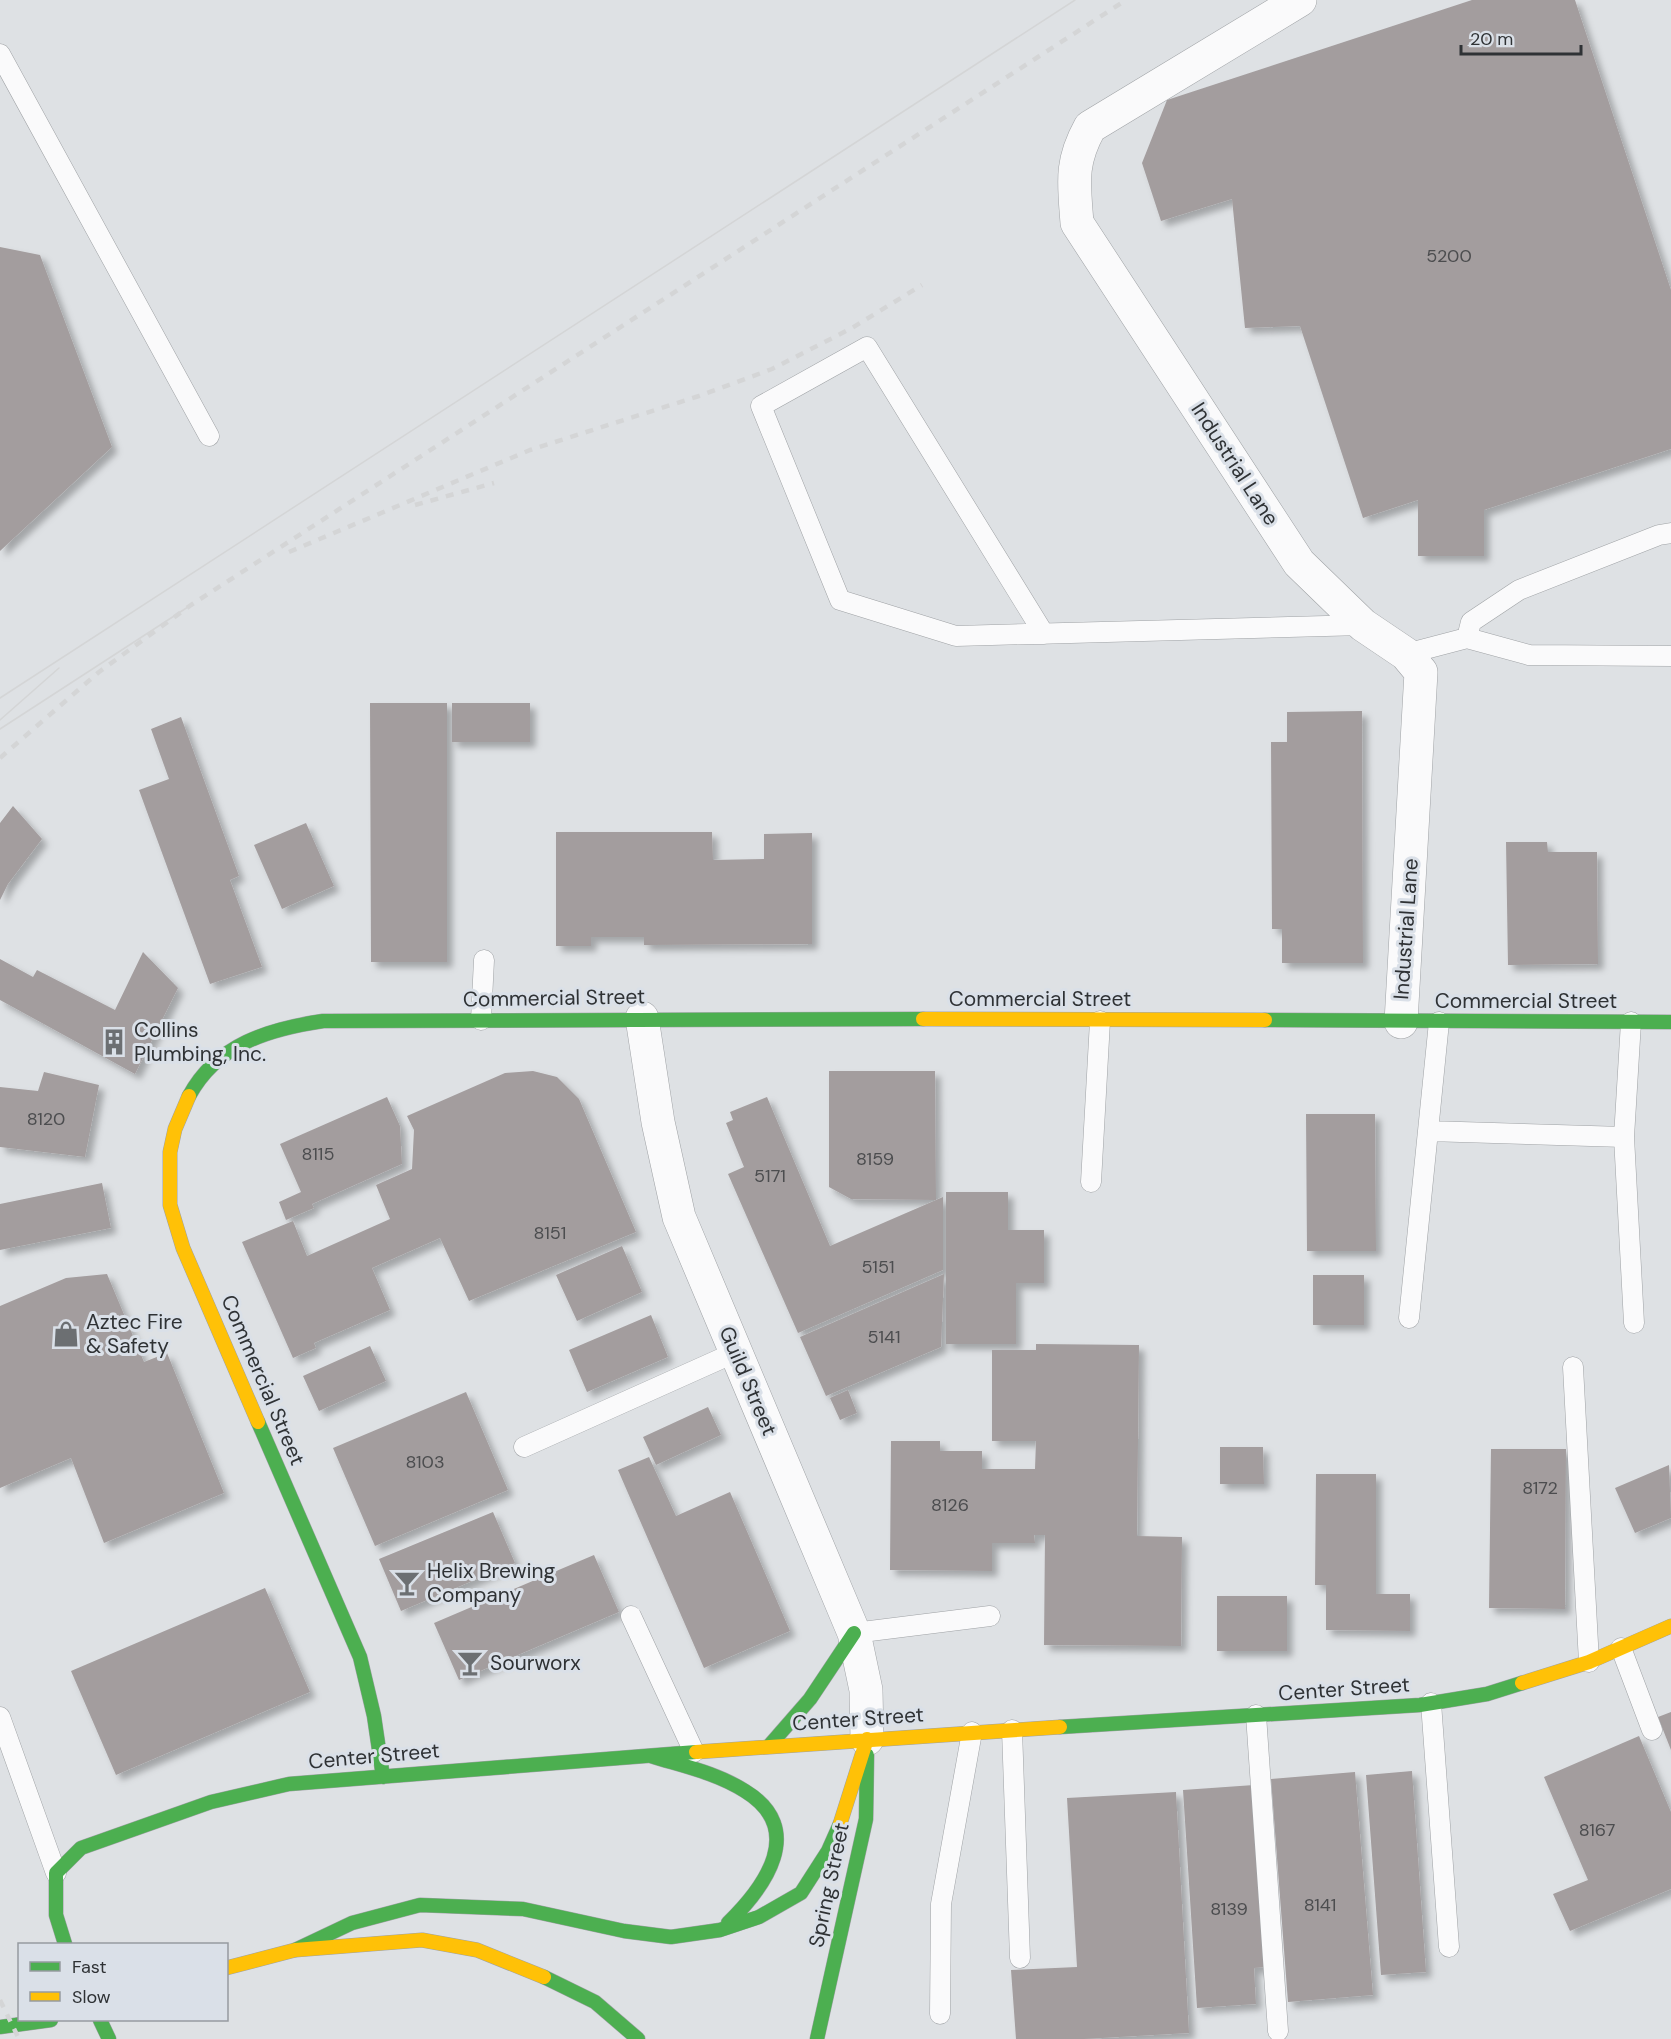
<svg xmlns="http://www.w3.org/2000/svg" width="1671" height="2039" font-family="'DM Sans',sans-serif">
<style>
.building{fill:#a39d9e;filter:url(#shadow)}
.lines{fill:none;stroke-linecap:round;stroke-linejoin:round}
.lane-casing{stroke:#9fa2a5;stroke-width:21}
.street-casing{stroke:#9fa2a5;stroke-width:34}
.fast-casing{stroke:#9fa2a5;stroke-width:15}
.slow-casing{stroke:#9fa2a5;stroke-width:15}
.lane{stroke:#fafafb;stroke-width:20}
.street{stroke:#fafafb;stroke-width:33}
.fast{stroke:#4caf50;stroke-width:14}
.slow{stroke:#ffc107;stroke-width:14}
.tram{stroke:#d4d5d6;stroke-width:1.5}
.rail{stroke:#d4d5d6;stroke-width:4.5;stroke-dasharray:8 8;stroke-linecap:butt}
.labels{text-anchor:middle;stroke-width:6;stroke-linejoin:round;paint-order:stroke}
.number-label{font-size:18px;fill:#4c4d4f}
.street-label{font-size:21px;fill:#2f3235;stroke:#dae0e8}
.poi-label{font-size:21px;fill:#2f3235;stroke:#dae0e8;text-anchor:start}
</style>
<defs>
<filter id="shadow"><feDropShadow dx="5.5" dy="5.5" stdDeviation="3" flood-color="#0004"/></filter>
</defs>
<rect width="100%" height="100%" fill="#dee1e4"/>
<path class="building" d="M1472,0H1575L1671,290V449L1484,510V556H1418V500L1363,518L1300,326L1245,328L1232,199L1161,221L1142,163L1167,100Z
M0,247L40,255L112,447L0,551Z
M370,703H447V962H371Z
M452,703H530V742H452Z
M1362,711L1363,963H1282V929H1272L1271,742H1287V712Z
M181,717L239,876L230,880L262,967L210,984L139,790L169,779L151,729Z
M13,806L42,839L8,884L0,900V823Z
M306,823L334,886L282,909L254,845Z
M556,832H712L713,860L764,859V834L812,833V944L644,945V937H591V946H556Z
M1506,842H1547L1548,852H1597L1598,964L1508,965Z
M143,952L178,988L135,1074L0,1000V959L33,977L37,970L115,1010Z
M533,1071L557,1077L579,1099L636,1232L469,1301L440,1238L372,1268L390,1310L314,1343L316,1348L293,1358L242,1242L293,1221L307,1256L390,1219L376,1185L412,1169L414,1130L407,1116L505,1073Z
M829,1071H935L936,1200L851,1199L829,1187Z
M44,1072L99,1085L85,1157L0,1147V1087L38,1091Z
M387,1097L400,1126L402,1164L312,1204L314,1208L286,1220L279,1202L301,1192L280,1144Z
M767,1097L830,1246L943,1197V1270L798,1333L728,1174L744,1167L726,1123L733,1120L730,1112Z
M1306,1114H1375L1376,1251H1307Z
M102,1183L111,1228L0,1250V1204Z
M946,1192H1008V1230H1044V1283H1016V1344H946Z
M622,1246L642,1292L577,1321L556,1275Z
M107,1274L144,1362L167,1353L224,1493L104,1543L71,1458L0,1488V1306L66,1278Z
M944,1274L941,1347L826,1396L800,1337Z
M1313,1275H1364V1325H1313Z
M651,1315L668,1357L587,1392L569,1350Z
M1036,1344L1139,1345L1137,1536L1182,1537L1181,1646L1044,1645L1045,1535H1034L1035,1543H992V1571L890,1570L891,1441H940V1451H982V1469H1035L1036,1441H992V1350H1036Z
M370,1346L386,1381L319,1411L303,1376Z
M848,1390L857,1413L840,1420L830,1398Z
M466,1392L508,1490L375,1546L333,1448Z
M708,1407L721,1435L656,1465L643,1437Z
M1220,1447H1263L1264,1484H1220Z
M1491,1449H1566L1565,1609L1489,1608Z
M649,1457L676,1516L730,1492L790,1631L704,1668L618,1470Z
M1669,1465L1671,1518L1635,1533L1615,1488Z
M1316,1474H1376V1594H1410V1631L1326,1630V1585H1315Z
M493,1512L515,1563L401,1611L379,1559Z
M594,1555L619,1612L459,1680L434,1623Z
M265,1588L310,1692L116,1775L71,1671Z
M1217,1596H1287V1651H1217Z
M1671,1712V1750L1658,1717Z
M1639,1736L1671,1812V1889L1570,1931L1553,1894L1588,1880L1544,1777Z
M1412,1771L1426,1972L1381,1975L1366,1775Z
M1355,1772L1373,1995L1288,2002L1271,1779Z
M1254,1785L1266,1967L1254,1968L1256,2004L1197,2008L1183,1790Z
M1176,1792L1189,2033L1084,2039H1016L1011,1970L1077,1967L1067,1798Z"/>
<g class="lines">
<g class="lane-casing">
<path id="lane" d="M0,54L209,436
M1044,634L867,347L761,406L840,600L956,636L1363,625
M1467,638L1471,622L1519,590L1659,535L1671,533
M1406,654L1467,638L1529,655L1671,656
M481,1020L484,960
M1439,1022L1428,1131L1624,1137L1631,1022
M1624,1137L1634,1323
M1091,1182L1100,1021
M1409,1318L1428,1131
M1573,1367L1589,1662
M524,1447L736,1352
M631,1616L694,1752
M854,1633L990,1616
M1621,1648L1652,1730
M1431,1703L1449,1947
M1256,1715L1278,2031
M0,1717L56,1873
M1012,1730L1020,1958
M940,2014L941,1904L972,1732"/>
</g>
<g class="street-casing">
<path id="street" d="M1300,0L1090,127C1070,163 1074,183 1077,223L1299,563L1363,625L1406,654L1421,672L1401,1022
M642,1018L658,1122L679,1217L854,1633L866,1690L867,1739"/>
</g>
<g class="fast-casing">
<path id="fast" d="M1265,1020L1671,1022
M189,1096C217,1044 269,1029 323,1021L923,1019
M258,1422L360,1657L374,1716L383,1777
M1060,1727L1420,1705L1487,1694L1522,1683
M769,1746L810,1699L854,1633
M651,1756C683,1766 717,1773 745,1791C807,1829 765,1887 728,1923
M65,1944L56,1915V1873L81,1848L211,1802L289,1784L696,1752
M295,1950L352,1923L420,1905L523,1909L624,1931L671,1937L720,1930L759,1917L801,1893L828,1851L840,1824
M544,1977L595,2002L638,2039
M100,2020L109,2039
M0,2027L51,2020
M817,2039L866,1819L867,1755"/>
</g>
<g class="slow-casing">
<path id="slow" d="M923,1019L1265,1020
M189,1096L175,1129L170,1152V1205L183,1248L258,1422
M1522,1683L1589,1662L1671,1626
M696,1752L1060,1727
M840,1824L867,1739
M226,1968L295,1950L422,1940L477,1950L544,1977"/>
</g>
<use href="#lane" class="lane"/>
<use href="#street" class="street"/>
<use href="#fast" class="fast"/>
<use href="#slow" class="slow"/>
<path class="tram" d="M0,698L1075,0
M0,720L59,668
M0,729L191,605"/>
<path class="rail" d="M415,505L494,483
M289,552L530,450L699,396L772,369L852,328L922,285
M0,758L99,672L191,605L1126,0
M0,2000L19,2039"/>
</g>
<defs>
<g id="building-bare" transform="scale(2.07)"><path d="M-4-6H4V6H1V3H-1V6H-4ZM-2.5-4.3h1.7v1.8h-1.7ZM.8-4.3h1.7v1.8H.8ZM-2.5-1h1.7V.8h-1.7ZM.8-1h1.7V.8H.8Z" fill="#6c6f72" stroke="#dae0e8" stroke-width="2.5" paint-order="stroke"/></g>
<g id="shop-bare" transform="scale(2.07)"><path d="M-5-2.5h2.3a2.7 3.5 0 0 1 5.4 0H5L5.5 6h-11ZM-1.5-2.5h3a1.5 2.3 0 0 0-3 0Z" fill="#6c6f72" stroke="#dae0e8" stroke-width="2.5" paint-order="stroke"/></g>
<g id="bar-bare" transform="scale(2.07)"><path d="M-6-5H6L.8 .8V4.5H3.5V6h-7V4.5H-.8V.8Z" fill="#6c6f72" stroke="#dae0e8" stroke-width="2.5" paint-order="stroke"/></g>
</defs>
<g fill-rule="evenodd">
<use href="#building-bare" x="114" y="1042"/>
<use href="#shop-bare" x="66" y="1334"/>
<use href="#bar-bare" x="407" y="1583"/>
<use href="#bar-bare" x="470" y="1663"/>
</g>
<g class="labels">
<g class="number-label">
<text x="1449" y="262">5200</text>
<text x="46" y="1125">8120</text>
<text x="318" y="1160">8115</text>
<text x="875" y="1165">8159</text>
<text x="770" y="1182">5171</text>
<text x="550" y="1239">8151</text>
<text x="878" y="1273">5151</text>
<text x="884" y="1343">5141</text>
<text x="425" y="1468">8103</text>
<text x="1540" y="1494">8172</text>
<text x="950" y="1511">8126</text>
<text x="1597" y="1836">8167</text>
<text x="1320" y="1911">8141</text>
<text x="1229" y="1915">8139</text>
</g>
<g class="street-label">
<text transform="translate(1235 464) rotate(57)" y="7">Industrial Lane</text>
<text transform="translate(1406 929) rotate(-86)" y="7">Industrial Lane</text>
<text transform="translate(554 998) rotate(-1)" y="7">Commercial Street</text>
<text x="1040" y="1006">Commercial Street</text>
<text x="1526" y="1008">Commercial Street</text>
<text transform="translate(263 1380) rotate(67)" y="7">Commercial Street</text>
<text transform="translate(748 1381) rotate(67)" y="7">Guild Street</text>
<text transform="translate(1344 1689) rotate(-4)" y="7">Center Street</text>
<text transform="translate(858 1719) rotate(-4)" y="7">Center Street</text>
<text transform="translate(374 1756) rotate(-5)" y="7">Center Street</text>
<text transform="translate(829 1885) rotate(-78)" y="7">Spring Street</text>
</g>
<g class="poi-label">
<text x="134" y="1037">Collins<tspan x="134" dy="24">Plumbing, Inc.</tspan></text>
<text x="86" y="1329">Aztec Fire<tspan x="86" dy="24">&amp; Safety</tspan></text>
<text x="427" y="1578">Helix Brewing<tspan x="427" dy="24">Company</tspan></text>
<text x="490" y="1670">Sourworx</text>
</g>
</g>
<rect x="18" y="1943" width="210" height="78" fill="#dae0e8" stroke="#969aa0" stroke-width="1.5"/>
<rect x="30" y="1962" width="30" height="9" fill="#4caf50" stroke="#969aa0" stroke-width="1.5"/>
<text x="72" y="1973" font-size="18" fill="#2f3235">Fast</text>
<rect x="30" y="1992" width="30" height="9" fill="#ffc107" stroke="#969aa0" stroke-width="1.5"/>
<text x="72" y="2003" font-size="18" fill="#2f3235">Slow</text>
<path d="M1461 45v9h120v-9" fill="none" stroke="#2f3235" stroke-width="3"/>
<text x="1470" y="45" font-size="18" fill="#2f3235" stroke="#dae0e8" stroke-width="4.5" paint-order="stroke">20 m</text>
</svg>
